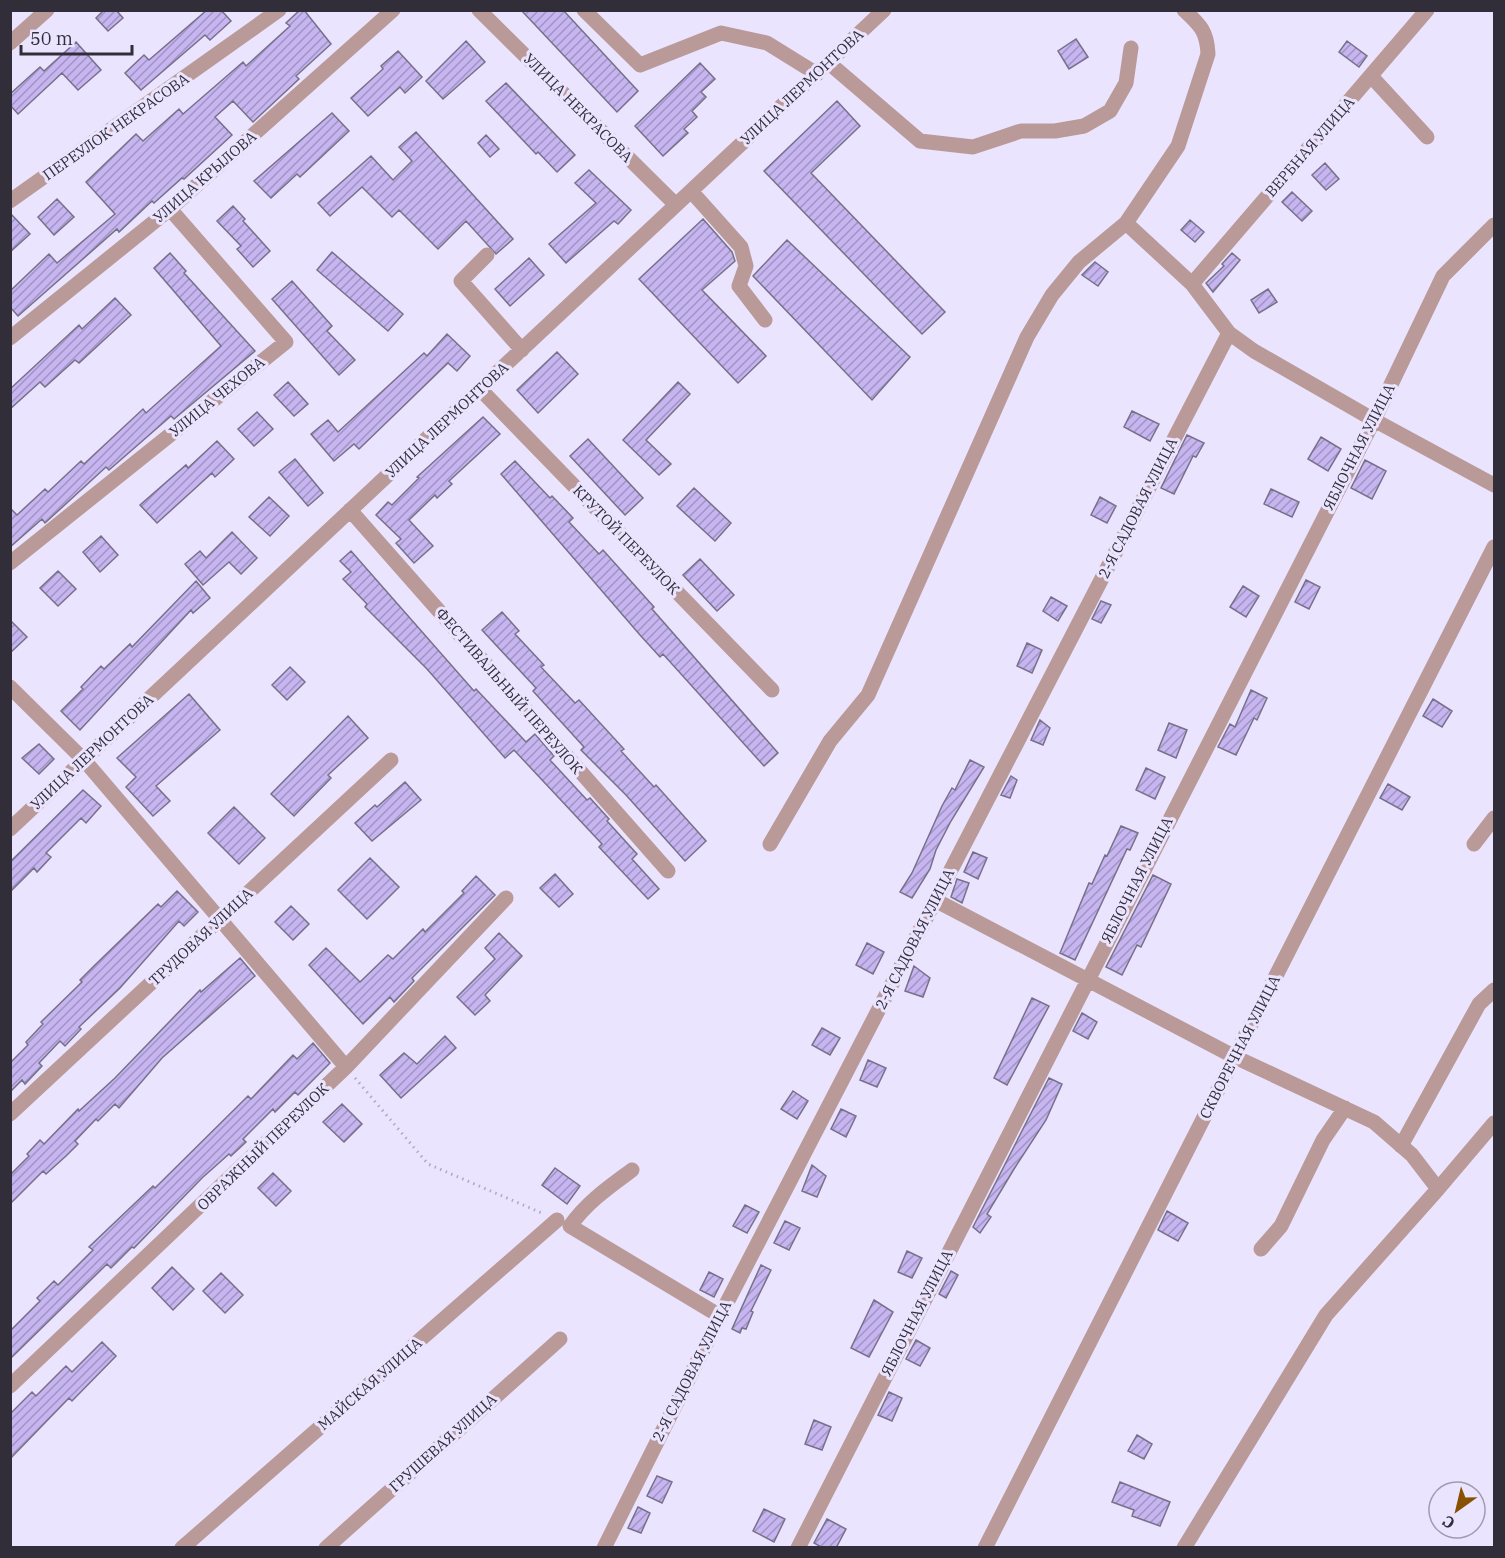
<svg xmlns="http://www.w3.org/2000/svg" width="1505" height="1558" font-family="'IBM Plex Serif',serif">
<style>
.building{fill:url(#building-hatch);stroke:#777088;stroke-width:1.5}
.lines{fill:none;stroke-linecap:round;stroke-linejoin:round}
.path{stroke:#b0abc1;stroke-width:3;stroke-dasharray:1.5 4.5;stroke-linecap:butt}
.minor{stroke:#b99a98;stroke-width:15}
.labels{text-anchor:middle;stroke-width:6;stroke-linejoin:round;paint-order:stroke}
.street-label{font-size:15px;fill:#312e39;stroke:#ebe4ff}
</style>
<defs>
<pattern id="building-hatch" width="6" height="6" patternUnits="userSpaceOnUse" patternTransform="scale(1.5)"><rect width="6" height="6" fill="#c6b5f0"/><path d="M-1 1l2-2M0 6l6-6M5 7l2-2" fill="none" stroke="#a194c3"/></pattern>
</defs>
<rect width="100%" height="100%" fill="#ebe4ff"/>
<path class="building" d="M104,10H116L123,18L108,31L96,18Z
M207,10H221L231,21L210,40L205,35L141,90L125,73L144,55L149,60Z
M300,10H304L331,44L296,76L299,79L253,122L233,101L215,117L232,135L184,179L182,178L154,203L152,201L119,232L117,229L18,316L10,307V291L49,254L57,263L115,214L86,182L136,134L143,141L179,109L183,114L243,62L246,66L290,26L286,23Z
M521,10H563L638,91L617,112Z
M1076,39L1088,57L1069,69L1058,51Z
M466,41L485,62L443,99L426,81Z
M1347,41L1367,56L1359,67L1339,52Z
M76,42L101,70L78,90L62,73L18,114L10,105V94L40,67L44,71Z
M398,51L422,77L405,93L400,87L368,116L351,98L383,69L381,66Z
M700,63L715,79L701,92L706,97L692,111L697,117L684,129L688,133L663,156L635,126Z
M506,83L575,155L557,172L538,152L536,154L486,101Z
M837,101L860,126L811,173L945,312L922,334L764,171Z
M332,113L349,131L300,177L297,174L271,198L254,181Z
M416,132L513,239L496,254L466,221L438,249L399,210L392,217L362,187L330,216L318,203L371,156L393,180L412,161L399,147Z
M486,135L499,149L490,157L478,143Z
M1325,163L1339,179L1326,190L1312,175Z
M589,170L631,210L618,224L614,221L566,263L549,244L596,203L575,183Z
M1292,192L1312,211L1302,221L1282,202Z
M57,199L74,217L54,235L38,217Z
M233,206L245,219L243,221L270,251L253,267L237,249L241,246L217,221Z
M10,213L30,234L10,252Z
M703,219L732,252L735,261L702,290L766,356L738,383L639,279Z
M1190,220L1204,232L1195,242L1181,230Z
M787,240L910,357L872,400L753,276Z
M332,252L403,314L388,331L317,270Z
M170,253L186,271L184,273L255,351L174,419L171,416L109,470L106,467L45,523L42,519L10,547V508L17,515L45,489L48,492L81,461L84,464L143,409L146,413L221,346L154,268Z
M1232,253L1240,260L1213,292L1206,283L1224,266L1222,264Z
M529,258L544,275L510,306L495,289Z
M1095,262L1108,272L1098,286L1082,275Z
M292,281L332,326L327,331L355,360L339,375L272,299Z
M1268,289L1277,302L1259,313L1251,300Z
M115,298L131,315L79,363L75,360L45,387L40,382L10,409V389L79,325L82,329Z
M447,334L470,356L457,371L448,363L359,449L354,444L334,461L311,434L328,420L338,432L424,353L427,356Z
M557,352L578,374L538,413L517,390Z
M288,382L308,404L294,416L274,395Z
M678,382L690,394L646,440L671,464L659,475L623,440Z
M1132,411L1159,424L1150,441L1124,427Z
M257,412L273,429L254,446L238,429Z
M483,417L500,434L449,481L452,484L437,498L435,495L409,520L433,546L414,563L396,543L401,539L376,515L388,502L392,505L419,478L417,477Z
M1187,435L1204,443L1196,457L1193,456L1174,494L1161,488Z
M1321,437L1341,449L1328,471L1308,459Z
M588,439L643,498L625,515L570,456Z
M217,441L234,459L215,477L212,473L157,523L140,505L186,465L188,468Z
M295,459L323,493L308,506L279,472Z
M1365,460L1386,471L1372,499L1351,488Z
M515,461L550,498L552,496L573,518L569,522L599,554L603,550L654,607L652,609L778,753L764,766L663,654L660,657L640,635L501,474Z
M694,488L731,523L715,541L677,506Z
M1271,489L1299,502L1292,517L1264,504Z
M269,497L289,516L270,536L249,517Z
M1100,497L1116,506L1107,523L1091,515Z
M232,532L257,558L241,574L229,562L203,585L185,564L200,551L206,558Z
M101,536L118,555L100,572L83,552Z
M351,551L474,691L476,689L526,742L535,734L554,756L550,760L587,800L590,798L609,819L607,821L637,854L632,859L659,889L648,899L599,847L602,844L514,750L505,758L427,669L365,607L367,604L343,579L351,572L340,561Z
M700,559L734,595L717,611L683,575Z
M58,571L76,589L58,606L40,588Z
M1306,580L1320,587L1309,609L1295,602Z
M196,581L210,598L193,613L191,610L80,730L61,711L83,689L81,687L101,666L104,669L130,644L132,647Z
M1243,586L1259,596L1246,617L1230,607Z
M1051,597L1067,606L1058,621L1043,611Z
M1101,601L1111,605L1101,623L1092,619Z
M502,612L519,631L515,634L544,665L541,667L575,703L579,700L624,749L621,751L654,787L656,785L706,841L685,861L626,795L581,750L584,747L533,691L536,688L482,630Z
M10,620L27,637L10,653Z
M1027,643L1042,650L1032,673L1017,666Z
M290,667L305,682L287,700L272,685Z
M1251,690L1267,698L1257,720L1254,718L1236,755L1218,747L1230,724L1235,727Z
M189,694L220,730L156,786L170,801L153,816L126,787L136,777L117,758Z
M1433,699L1452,711L1442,727L1423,716Z
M348,716L368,738L328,775L331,778L294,816L271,794Z
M1040,720L1050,728L1043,745L1031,740Z
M1169,723L1187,730L1176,758L1158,750Z
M39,744L54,759L39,774L22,758Z
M970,760L984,767L951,821L936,850L930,869L912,898L900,892L912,873L942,806L952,788L955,790Z
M1146,768L1165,777L1155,799L1136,790Z
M1011,776L1017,780L1010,798L1001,795Z
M405,782L421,800L372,841L355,823L375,805L377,807Z
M1388,784L1410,797L1402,810L1380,798Z
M83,790L101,806L86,823L81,818L46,853L51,857L37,872L34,868L10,892V862Z
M234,807L265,838L239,864L208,833Z
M1121,826L1138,833L1130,850L1127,849L1075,960L1060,953L1089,883L1092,884L1105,855L1107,856Z
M973,852L987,858L978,879L964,872Z
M370,858L399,887L367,919L338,890Z
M555,874L573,894L559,907L540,888Z
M1153,875L1171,884L1141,947L1137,945L1122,975L1106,967Z
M476,876L495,895L412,978L414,981L394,1002L390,997L363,1024L309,965L326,948L360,982L388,955L393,959L423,929L425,932L464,893L462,891Z
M957,879L969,883L962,903L951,897Z
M177,891L198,912L184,926L179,921L120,988L79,1027L81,1029L65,1046L60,1041L39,1063L42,1066L25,1084L22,1080L10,1092V1063L28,1045L26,1042L43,1024L41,1022L82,982L80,980L96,964L158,904L161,907Z
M291,906L309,924L293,940L275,922Z
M499,933L522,956L485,995L490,1001L475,1015L457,997L495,959L485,948Z
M867,943L884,952L873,974L856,965Z
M240,958L255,976L162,1058L119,1108L115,1104L98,1121L96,1119L75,1141L78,1144L66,1156L46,1174L43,1171L10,1204V1175L29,1156L27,1154L40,1140L44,1144L78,1109L79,1111L115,1078L200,990L201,992Z
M914,966L930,978L923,997L905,991Z
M1032,998L1049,1006L1007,1085L994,1078Z
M1082,1013L1097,1022L1088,1039L1073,1031Z
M822,1028L840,1038L830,1055L812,1045Z
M445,1036L456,1048L401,1098L380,1075L404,1053L417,1064Z
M313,1043L330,1063L298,1095L295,1092L275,1112L273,1109L243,1139L246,1142L231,1156L229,1154L202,1178L134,1248L132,1247L111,1268L107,1264L10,1359V1331L40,1301L37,1298L54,1281L58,1285L93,1250L89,1247L153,1186L155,1188L248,1096L251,1099L293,1055L297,1059Z
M868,1060L886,1068L877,1087L860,1080Z
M1049,1078L1062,1084L1046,1120L1014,1169L987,1214L991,1217L980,1233L973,1227Z
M793,1091L808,1101L797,1119L781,1109Z
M342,1104L362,1124L344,1142L323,1122Z
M841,1109L856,1116L846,1137L831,1129Z
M812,1165L826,1176L817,1197L802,1191Z
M555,1168L580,1186L567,1204L542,1185Z
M273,1173L291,1191L276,1206L258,1188Z
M745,1205L759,1212L747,1233L733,1226Z
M1167,1211L1188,1223L1178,1241L1158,1230Z
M785,1221L800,1228L789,1250L774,1243Z
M907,1251L922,1258L912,1278L898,1272Z
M761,1265L771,1270L751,1311L753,1312L746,1329L742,1328L740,1333L732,1329Z
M172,1267L194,1289L173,1310L152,1288Z
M951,1271L958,1275L946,1298L939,1294Z
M709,1272L723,1279L714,1297L700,1290Z
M221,1273L243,1295L225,1313L203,1291Z
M874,1300L893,1312L869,1357L851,1348Z
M916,1340L930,1348L920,1366L906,1359Z
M102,1342L116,1356L72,1401L69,1398L10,1459V1414L32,1392L36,1396L66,1366L72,1372Z
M889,1392L902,1398L892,1421L878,1415Z
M814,1420L831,1427L822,1450L805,1444Z
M1137,1435L1152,1444L1144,1459L1128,1451Z
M657,1476L672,1482L662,1503L647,1496Z
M1120,1482L1170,1502L1160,1526L1132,1516L1134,1510L1112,1502Z
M638,1507L650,1513L641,1533L628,1528Z
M764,1509L785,1519L774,1542L753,1531Z
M827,1519L846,1529L836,1548H823L814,1543Z"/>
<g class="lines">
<path class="path" d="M355,1078L428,1164L544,1214"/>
<path class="minor" d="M479,10L676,205
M584,10L640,65L721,33L767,43L817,74
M1184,10C1200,25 1207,31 1208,54L1178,146L1126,223L1192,284L1229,333L1254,351L1374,420L1494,485
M10,43L47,10
M829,63L920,141L973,147L1021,131H1055L1084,126L1110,111L1126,83L1131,48
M1371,76L1427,137
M691,191L741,247L746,266L739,286L765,320
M10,201L279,10
M487,255L461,281L522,350
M1192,284L1427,10
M10,338L170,209L393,10
M480,389L772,690
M350,510L668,871
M10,563L286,342L170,209
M10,687L84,760L346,1067
M10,829L884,10
M770,844L830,741L868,695L1027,337L1052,295L1079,262L1126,223
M1474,844L1494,818
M935,900L1235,1057L1374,1122L1412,1155L1438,1189L1326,1315L1184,1548
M10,1114L391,760
M1401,1146L1479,1004L1494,990
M632,1170C609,1187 587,1202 570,1226L720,1316
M1438,1189L1494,1123
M1261,1249L1281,1226L1323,1140L1345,1108
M10,1386L346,1067L506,898
M182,1548L557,1220
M326,1548L560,1339
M604,1548L720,1316L1229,333
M798,1548L1374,420L1443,276L1494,225
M985,1548L1494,547"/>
</g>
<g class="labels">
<g class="street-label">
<text transform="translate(802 87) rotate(-43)" y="5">УЛИЦА ЛЕРМОНТОВА</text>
<text transform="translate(578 108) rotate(45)" y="5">УЛИЦА НЕКРАСОВА</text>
<text transform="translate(116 127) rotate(-35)" y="5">ПЕРЕУЛОК НЕКРАСОВА</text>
<text transform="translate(1310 147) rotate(-49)" y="5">ВЕРБНАЯ УЛИЦА</text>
<text transform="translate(205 177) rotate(-41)" y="5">УЛИЦА КРЫЛОВА</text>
<text transform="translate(217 397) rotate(-39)" y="5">УЛИЦА ЧЕХОВА</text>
<text transform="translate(447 420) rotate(-43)" y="5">УЛИЦА ЛЕРМОНТОВА</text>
<text transform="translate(1359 447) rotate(-63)" y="5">ЯБЛОЧНАЯ УЛИЦА</text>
<text transform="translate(1138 508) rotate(-63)" y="5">2-Я САДОВАЯ УЛИЦА</text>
<text transform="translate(626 540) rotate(46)" y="5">КРУТОЙ ПЕРЕУЛОК</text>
<text transform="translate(509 691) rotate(49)" y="5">ФЕСТИВАЛЬНЫЙ ПЕРЕУЛОК</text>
<text transform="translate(92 752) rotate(-43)" y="5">УЛИЦА ЛЕРМОНТОВА</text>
<text transform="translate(1137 880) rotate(-63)" y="5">ЯБЛОЧНАЯ УЛИЦА</text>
<text transform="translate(201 937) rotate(-43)" y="5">ТРУДОВАЯ УЛИЦА</text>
<text transform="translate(915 939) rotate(-63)" y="5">2-Я САДОВАЯ УЛИЦА</text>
<text transform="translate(1240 1047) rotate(-63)" y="5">СКВОРЕЧНАЯ УЛИЦА</text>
<text transform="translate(263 1147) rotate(-44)" y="5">ОВРАЖНЫЙ ПЕРЕУЛОК</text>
<text transform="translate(917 1313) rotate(-63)" y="5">ЯБЛОЧНАЯ УЛИЦА</text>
<text transform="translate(692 1371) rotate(-63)" y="5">2-Я САДОВАЯ УЛИЦА</text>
<text transform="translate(370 1384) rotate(-41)" y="5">МАЙСКАЯ УЛИЦА</text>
<text transform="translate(443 1443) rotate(-42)" y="5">ГРУШЕВАЯ УЛИЦА</text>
</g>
</g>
<rect width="1505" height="1558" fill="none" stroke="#312e39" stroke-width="24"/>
<g transform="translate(1457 1510) rotate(214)"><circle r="28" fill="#ebe4ff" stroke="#a19bb0" stroke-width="1.5"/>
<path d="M0-4.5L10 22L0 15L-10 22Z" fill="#875100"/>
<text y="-9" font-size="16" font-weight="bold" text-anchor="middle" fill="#312e39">С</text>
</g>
<path d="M21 45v9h111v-9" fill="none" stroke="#312e39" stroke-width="3"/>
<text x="30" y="45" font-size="18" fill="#312e39" stroke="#ebe4ff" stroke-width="4.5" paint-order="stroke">50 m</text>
</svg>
